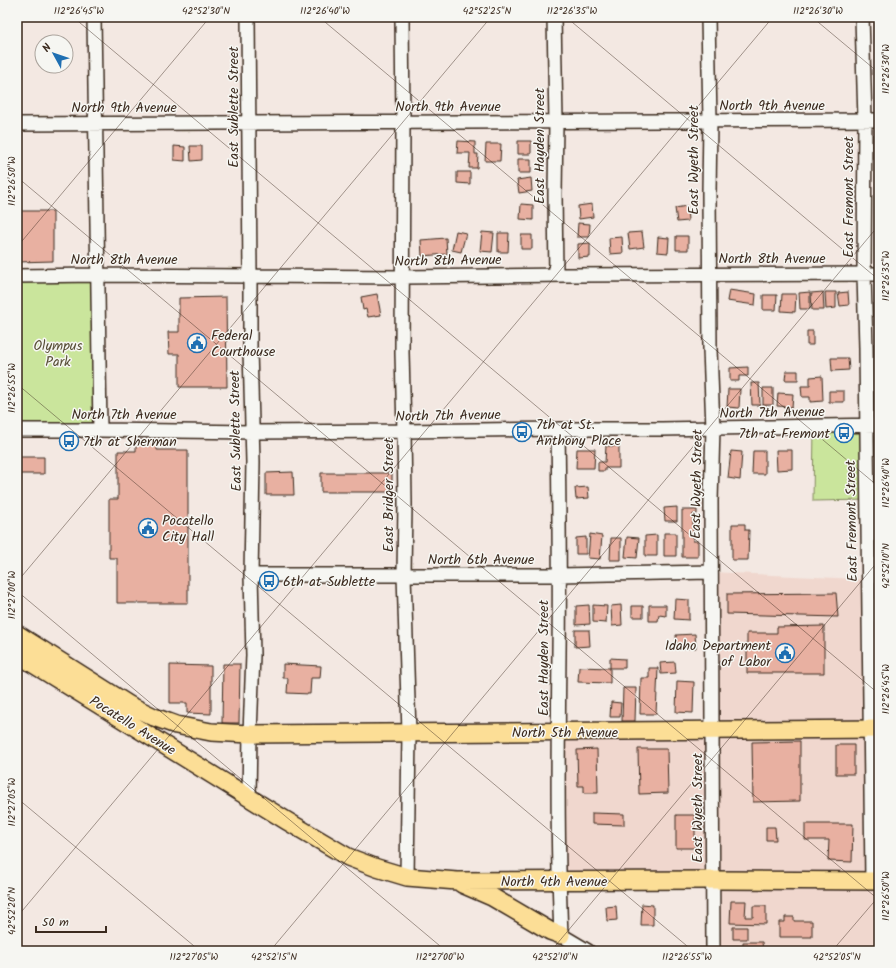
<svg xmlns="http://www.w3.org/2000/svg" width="896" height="968" font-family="Kalam,sans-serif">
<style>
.built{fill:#f0d7ce}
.green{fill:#cae59c;stroke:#82885d}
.building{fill:#e8b0a1;stroke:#3b2a1e}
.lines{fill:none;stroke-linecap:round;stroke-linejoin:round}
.minor-casing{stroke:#3b2a1e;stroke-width:16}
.major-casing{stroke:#3b2a1e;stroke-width:20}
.minor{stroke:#f6f6f2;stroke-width:13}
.major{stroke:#fcde96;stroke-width:17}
.ticks{fill:none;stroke:#3b2a1e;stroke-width:1;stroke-opacity:0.45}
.labels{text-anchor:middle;stroke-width:3;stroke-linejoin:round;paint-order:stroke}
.street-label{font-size:14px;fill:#3b2a1e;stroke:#f6f6f2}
.poi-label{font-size:14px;fill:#3b2a1e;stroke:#f6f6f2;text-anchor:start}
.park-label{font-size:14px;fill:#584f37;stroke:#f6f6f2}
.neatline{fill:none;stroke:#3b2a1e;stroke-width:1.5}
.ticks-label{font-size:10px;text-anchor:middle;fill:#3b2a1e}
</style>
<rect width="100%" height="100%" fill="#f3e8e2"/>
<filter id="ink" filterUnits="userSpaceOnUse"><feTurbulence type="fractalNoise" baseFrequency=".025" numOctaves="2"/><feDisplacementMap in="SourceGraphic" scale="8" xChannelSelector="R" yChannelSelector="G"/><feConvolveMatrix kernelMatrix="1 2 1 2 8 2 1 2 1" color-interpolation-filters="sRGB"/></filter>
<g filter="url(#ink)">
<path class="built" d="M711,572L879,580V951H713V880L559,881L558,732L712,731Z"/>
<path class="green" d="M98,275L100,430H17V276Z
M866,425L868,500L813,501L814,427Z"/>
<path class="building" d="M458,141L475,142V154H478L477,168H469L470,153H457Z
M518,141H531V154H518Z
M486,144H501L500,161H485Z
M174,146L185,147V161L174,160Z
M190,146H202V160L191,161Z
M518,159H531V173H518Z
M457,172H470V184L457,183Z
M531,178L532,191L519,193L517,180Z
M521,204L533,205V220L520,219Z
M592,204L593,217L579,219L578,206Z
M687,206L688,221L677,222L675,208Z
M17,211H53V261L17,262Z
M578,223L590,224L589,237H577Z
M456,231L466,233L461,252L452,250Z
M482,232L494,233L492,252L480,251Z
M642,232L644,247L630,249L628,233Z
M498,233H509L508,252H498Z
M521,235H532V249H521Z
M676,236H688V250H676Z
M622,237L623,253L610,254L609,238Z
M658,237L669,238L668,253L657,252Z
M446,238L447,254L422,256L421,240Z
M590,243V257L578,258V244Z
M729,290L756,294L755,305L727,301Z
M810,292V309H800L799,293Z
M823,292L824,310H812L811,293Z
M825,292H836V308L826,309Z
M848,292L849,305L840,306L838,293Z
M377,294L381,315L368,317L366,309L363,310L361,297Z
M782,294H796L795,312L781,311Z
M763,295H777L776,310H763Z
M226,297L227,387H179V354H169L168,332H179V298Z
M807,331H813V345H807Z
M831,358H848L849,370L832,371Z
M748,367V376H739V381H730V368Z
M786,371H798V380H785Z
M822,376L823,401L810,402V397H802L801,386H810V377Z
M751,383H759L760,405H752Z
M763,388H773V405H763Z
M728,389H740L739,408L727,407Z
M829,391H844V402H829Z
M778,393L793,394L792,407L777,406Z
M136,440H157V450H188V603H117V558H109V499H118V451H136Z
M606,446H619V468H605V471H598V462H605Z
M577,449H595L594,468H576Z
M776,450H792V469L777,470Z
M731,451L742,452L740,480L728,478Z
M753,451H765V474H752Z
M17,457H44V474H17Z
M293,472L294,495H266V473Z
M321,473H392V492H321Z
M588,487L589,498L576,499L575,488Z
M677,507V521H665L664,508Z
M682,510H697V514H693V541H698V557H682Z
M732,524H745V530H749L748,560H732Z
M664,533H676V556H664Z
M590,534L602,536L600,559L588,558Z
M657,535V556H645V536Z
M586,537V554H576V538Z
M627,537L639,538L637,558L625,557Z
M611,538H621V560H610Z
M836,593L838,617L727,614V594Z
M675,599L689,600V620L674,619Z
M589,605L590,624L576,625V606Z
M593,605L607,606L606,623L593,622Z
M621,605L622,625L612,626L611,606Z
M649,605H666V616L659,615L658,621H649Z
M632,606H643V617H632Z
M824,626V673H747V633H777V627Z
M575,630H589L590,646L575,647Z
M695,634L696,648L677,649L676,635Z
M610,658L625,659V668H610V683L578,682L579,667L610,668Z
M878,658H879V693H877Z
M675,662L676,673L661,674L660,663Z
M223,664H240L239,723H222Z
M283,664L321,666L320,678H311L310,694L287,693L288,678H283Z
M170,665L211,666V714L187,713V703H170Z
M649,668H658L656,714H640L641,678H649Z
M677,681L694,682L693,713L676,712Z
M623,688H636L635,721H622Z
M611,702L621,703L620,717H610Z
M800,741V801L753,802L752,742Z
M836,745H854V774H836Z
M597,749L598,793H584V786H578L577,750Z
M638,749H667L668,793L639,794Z
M592,813L624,814V825L592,824Z
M676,815H695V848H676Z
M805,824H853L852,862L828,861L829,840H805Z
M766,827H775L776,840H766Z
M731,901H746L745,917H753V906H766V924L730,923Z
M642,904L653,905V925H641Z
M616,906L617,920L607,921L606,907Z
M785,917H794V921H812V937H779V922H785Z
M733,927H747V939H733Z
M743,942H762L763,951H743Z"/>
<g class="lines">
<g class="minor-casing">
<path id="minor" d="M94,17L100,430
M248,17L250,276V349L253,462L251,575L253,655L250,734L249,797
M402,17L403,122L402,353L404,431L405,504L404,575L409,733L407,877
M554,17L556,122L555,194L556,275
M708,17L710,121L709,193L710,349L713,428L711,501L713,951
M862,17L865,120L864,274L866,348L872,881
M17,124L879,120
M17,276L98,275L250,276L403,277L566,275L879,274
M558,429C559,504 560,578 559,653C558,747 557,841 561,935L588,951
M17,430H100L253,432L404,431L558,429H662L879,425
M251,575H559L711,572"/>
</g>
<g class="major-casing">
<path id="major" d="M17,634L129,705L154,717L176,725L211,732L250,734L879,729
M17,654L287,821L348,857L377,868L407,877L457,881L713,880L879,881
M462,884L492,897L550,931L561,935"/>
</g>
<use href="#minor" class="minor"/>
<use href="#major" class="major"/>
</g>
</g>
<path class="ticks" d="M73,17L879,694M319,17L879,487M566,17L879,280M812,17L879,73M17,177L879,900M17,247L210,17M17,384L693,951M17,582L491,17M17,591L446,951M17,798L200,951M17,917L773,17M270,951L879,225M551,951L879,560M832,951L879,896"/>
<defs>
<g id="civic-ring" transform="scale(1)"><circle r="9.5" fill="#f6f6f2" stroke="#1f6fb2" stroke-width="1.5"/><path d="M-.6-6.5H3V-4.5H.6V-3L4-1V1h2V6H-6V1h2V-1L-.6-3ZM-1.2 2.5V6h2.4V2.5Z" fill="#1f6fb2"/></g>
<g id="bus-ring" transform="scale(1)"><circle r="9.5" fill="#f6f6f2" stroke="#1f6fb2" stroke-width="1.5"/><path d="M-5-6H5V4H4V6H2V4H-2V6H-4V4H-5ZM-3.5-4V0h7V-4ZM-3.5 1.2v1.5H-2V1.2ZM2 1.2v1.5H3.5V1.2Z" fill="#1f6fb2"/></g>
</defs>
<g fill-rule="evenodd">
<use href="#civic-ring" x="197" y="343"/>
<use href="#bus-ring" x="522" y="432"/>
<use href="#bus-ring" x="844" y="433"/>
<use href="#bus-ring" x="69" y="441"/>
<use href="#civic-ring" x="148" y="528"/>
<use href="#bus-ring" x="269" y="581"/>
<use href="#civic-ring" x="785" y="653"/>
</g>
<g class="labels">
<g class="street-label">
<text x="772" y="110">North 9th Avenue</text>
<text x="448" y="111">North 9th Avenue</text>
<text x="124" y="112">North 9th Avenue</text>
<text transform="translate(233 107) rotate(-90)" y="5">East Sublette Street</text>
<text transform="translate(539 146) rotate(-90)" y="5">East Hayden Street</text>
<text transform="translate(693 160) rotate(-90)" y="5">East Wyeth Street</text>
<text transform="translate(848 197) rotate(-90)" y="5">East Fremont Street</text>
<text x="772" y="263">North 8th Avenue</text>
<text x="124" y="264">North 8th Avenue</text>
<text transform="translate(448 260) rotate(-1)" y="5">North 8th Avenue</text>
<text transform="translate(772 412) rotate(-1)" y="5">North 7th Avenue</text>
<text x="124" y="419">North 7th Avenue</text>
<text transform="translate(448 415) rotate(-1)" y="5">North 7th Avenue</text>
<text transform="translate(235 431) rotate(-91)" y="5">East Sublette Street</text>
<text transform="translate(696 484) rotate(-89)" y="5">East Wyeth Street</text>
<text transform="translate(388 495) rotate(-90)" y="5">East Bridger Street</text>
<text transform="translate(851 521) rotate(-91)" y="5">East Fremont Street</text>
<text x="481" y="564">North 6th Avenue</text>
<text transform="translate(543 658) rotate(-90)" y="5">East Hayden Street</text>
<text transform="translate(133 725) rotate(32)" y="5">Pocatello Avenue</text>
<text x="565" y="737">North 5th Avenue</text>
<text transform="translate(697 808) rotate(-90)" y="5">East Wyeth Street</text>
<text x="554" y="886">North 4th Avenue</text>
</g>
<g class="poi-label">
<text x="211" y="340">Federal<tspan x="211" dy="16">Courthouse</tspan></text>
<text x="536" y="429">7th at St.<tspan x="536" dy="16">Anthony Place</tspan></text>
<text x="830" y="438" text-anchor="end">7th at Fremont</text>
<text x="83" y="446">7th at Sherman</text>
<text x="162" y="525">Pocatello<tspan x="162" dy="16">City Hall</tspan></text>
<text x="283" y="586">6th at Sublette</text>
<text x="771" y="650" text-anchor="end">Idaho Department<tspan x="771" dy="16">of Labor</tspan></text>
</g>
<g class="park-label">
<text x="58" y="350">Olympus<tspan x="58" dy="16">Park</tspan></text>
</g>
</g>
<rect width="896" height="968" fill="none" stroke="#f6f6f2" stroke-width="44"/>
<g transform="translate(54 54) rotate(310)"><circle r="19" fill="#f6f6f2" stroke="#aba49d"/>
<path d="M0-3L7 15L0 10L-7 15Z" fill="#1f6fb2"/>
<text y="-6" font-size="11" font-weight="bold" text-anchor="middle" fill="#3b2a1e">N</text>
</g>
<path d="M36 926v6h70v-6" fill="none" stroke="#3b2a1e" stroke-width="2"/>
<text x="42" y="926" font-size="12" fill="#3b2a1e" stroke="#f6f6f2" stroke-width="3" paint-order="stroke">50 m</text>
<rect x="22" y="22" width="852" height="924" class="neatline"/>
<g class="ticks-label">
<text x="79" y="14">112°26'45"W</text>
<text x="206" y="14">42°52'30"N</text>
<text x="325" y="14">112°26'40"W</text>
<text x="487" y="14">42°52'25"N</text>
<text x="572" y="14">112°26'35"W</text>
<text x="818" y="14">112°26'30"W</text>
<text transform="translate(885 69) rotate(-90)" y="4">112°26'30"W</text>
<text transform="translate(11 181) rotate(-90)" y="4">112°26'50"W</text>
<text transform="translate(885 276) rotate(-90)" y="4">112°26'35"W</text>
<text transform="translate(11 388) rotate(-90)" y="4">112°26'55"W</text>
<text transform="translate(885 483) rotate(-90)" y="4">112°26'40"W</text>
<text transform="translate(885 566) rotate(-90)" y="4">42°52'10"N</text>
<text transform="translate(11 595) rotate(-90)" y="4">112°27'00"W</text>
<text transform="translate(885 689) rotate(-90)" y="4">112°26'45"W</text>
<text transform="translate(11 802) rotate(-90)" y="4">112°27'05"W</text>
<text transform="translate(885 896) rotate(-90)" y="4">112°26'50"W</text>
<text transform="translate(11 911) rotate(-90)" y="4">42°52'20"N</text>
<text x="194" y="960">112°27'05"W</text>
<text x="274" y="960">42°52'15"N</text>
<text x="440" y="960">112°27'00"W</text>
<text x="555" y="960">42°52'10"N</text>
<text x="687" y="960">112°26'55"W</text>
<text x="837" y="960">42°52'05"N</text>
</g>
</svg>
